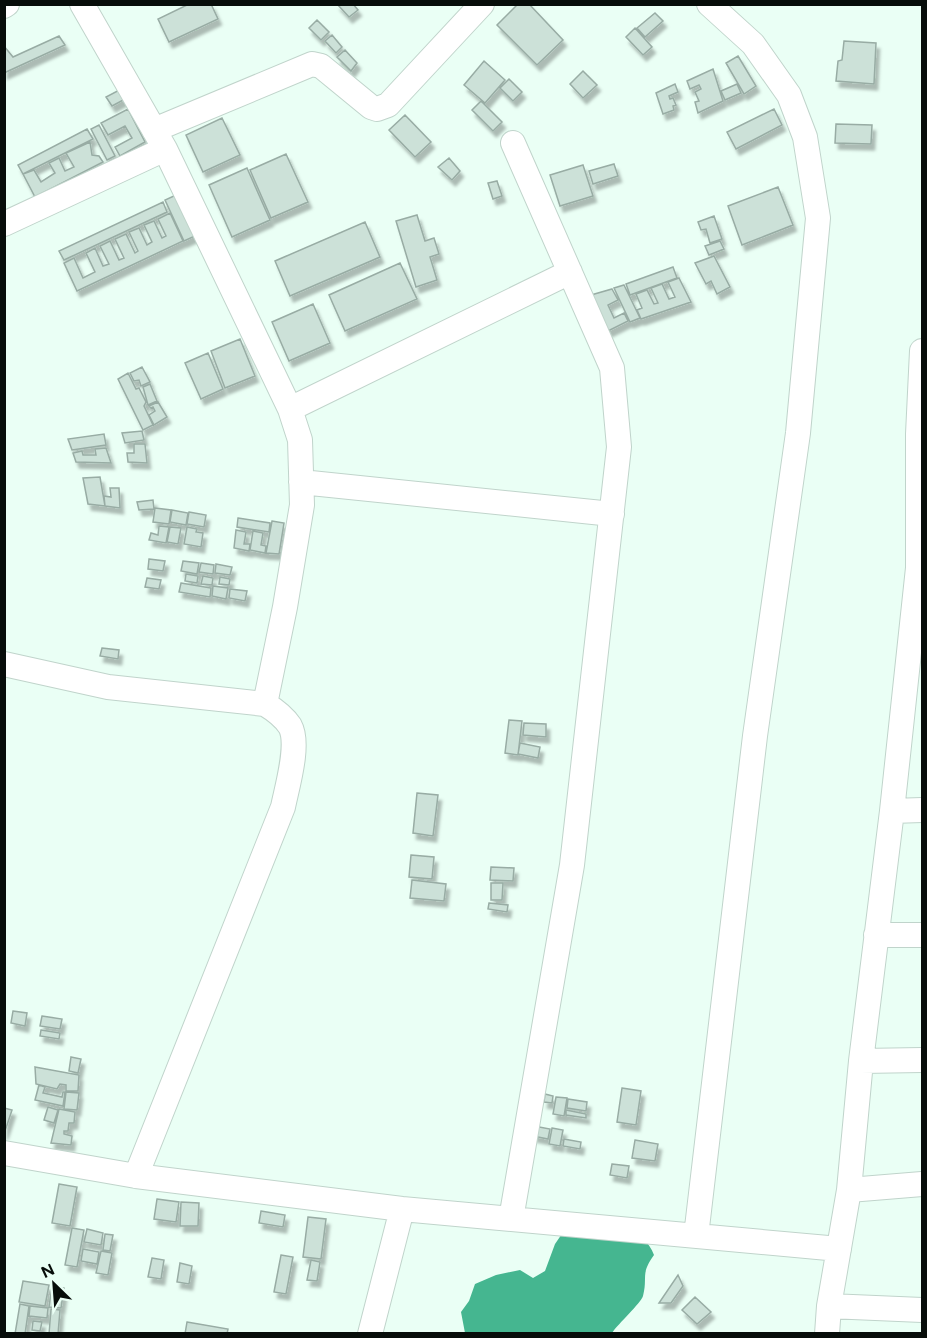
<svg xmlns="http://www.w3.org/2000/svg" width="927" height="1338" font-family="Figtree,sans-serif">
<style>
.water{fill:#45b690}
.building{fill:#cce1d8;stroke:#98aca4;stroke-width:1.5;filter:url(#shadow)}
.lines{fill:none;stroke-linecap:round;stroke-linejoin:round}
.minor-casing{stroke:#c0d4cb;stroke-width:26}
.minor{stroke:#fff;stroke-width:24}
</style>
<defs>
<filter id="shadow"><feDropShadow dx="3.5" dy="6" stdDeviation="1.5" flood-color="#0004"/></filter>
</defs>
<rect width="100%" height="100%" fill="#eafff5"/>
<path class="water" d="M590,1214C614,1223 645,1229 654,1255C640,1274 648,1277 643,1296C641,1303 618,1324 612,1333H465L461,1312L469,1301L475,1284L496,1275L520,1270L533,1278L545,1271L555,1244L568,1225Z"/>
<path class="building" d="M189,4H211L218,19L169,42L158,19Z
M337,4H353L358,10L349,17Z
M518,4H529L563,40L537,65L497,25Z
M655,13L663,21L645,37L637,28Z
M317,20L329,32L321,40L309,28Z
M635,28L652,47L643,55L626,37Z
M332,35L342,47L336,53L325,41Z
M59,36L65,45L4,73V46L13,57Z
M844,41L876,43L874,84L836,81L838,61L842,60Z
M345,50L357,63L351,71L337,57Z
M738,56L756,86L744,94L726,63Z
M484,61L505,80L485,103L464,85Z
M713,69L723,101L698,113L695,102L699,101L695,92L701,89L699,85L690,89L687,81Z
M583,71L597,85L583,98L570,84Z
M509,79L522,92L513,101L500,88Z
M675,84L678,92L669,96L670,99L673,98L676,105L673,106L674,110L663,114L656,93Z
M737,84L741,93L725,100L721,91Z
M125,87L129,97L112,106L106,97Z
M481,101L502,122L493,131L472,110Z
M128,109L145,142L120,156L115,147L132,138L125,126L108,135L101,123Z
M774,109L782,125L736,149L727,132Z
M405,115L431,142L415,157L389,130Z
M222,118L240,155L203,172L186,135Z
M836,124L872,125L871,144L835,143Z
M99,125L115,156L107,160L91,129Z
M87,129L93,139L23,174L18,165Z
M90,142L92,155L99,156L103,162L35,197L23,174L34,170L41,182L55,173L49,163L59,158L65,171L74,167L66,153Z
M286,154L308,202L271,218L250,170Z
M449,158L460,171L452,180L438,167Z
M614,164L618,176L593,184L589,171Z
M583,165L593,196L560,206L550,175Z
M247,168L270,220L232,237L209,185Z
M497,181L502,196L493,199L488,183Z
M778,187L793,225L742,245L728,206Z
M176,195L195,236L184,241L165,200Z
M163,202L167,212L64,260L59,251Z
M170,213L183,241L77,291L64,263L74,258L83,278L95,272L86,253L95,248L103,266L109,264L100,246L110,241L119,260L124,258L115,239L126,234L135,253L138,251L129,232L139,228L147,245L152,242L144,225L154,221L162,238L166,236L158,219Z
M417,215L425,241L434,238L439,254L430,257L437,280L416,287L396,221Z
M714,216L722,239L710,243L706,229L701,230L698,222Z
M365,222L380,257L290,296L275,261Z
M720,241L724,249L709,255L705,246Z
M714,256L730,287L717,294L711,281L706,284L695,263Z
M400,263L417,299L345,331L329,295Z
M673,267L677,278L630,295L626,284Z
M679,278L691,302L641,319L637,310L642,308L636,294L647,290L654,304L658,303L651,288L662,284L669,299L675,297L668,282Z
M624,285L640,318L630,322L614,288Z
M612,289L618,300L608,305L614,318L624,313L628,321L608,331L591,295Z
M313,304L330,343L289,361L272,322Z
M240,339L255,376L225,388L211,351Z
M208,353L223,389L201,399L185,363Z
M142,367L150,382L141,386L139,380L134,381L130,373Z
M128,373L136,389L139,388L146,402L144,406L153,425L143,430L118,379Z
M150,384L157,401L148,405L143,387Z
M158,402L167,417L154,425L149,415L155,411L153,407L151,408L149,406Z
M142,431L144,440L125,443L122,433Z
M104,434L106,445L72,450L68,439Z
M134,444H145L147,463L128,462L127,453H134Z
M106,448L111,463L76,462L73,453L82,451L83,455H96L95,449Z
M100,477L105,506L88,504L83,478Z
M110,488H119L120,508L105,506L104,496L111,497Z
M153,500L154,509L139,510L137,502Z
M155,508L171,510L169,524L153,522Z
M172,510L188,513L186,525L170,522Z
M189,512L206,515L204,527L187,524Z
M238,518L270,523L269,532L237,527Z
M272,521L284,523L279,554L266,553Z
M159,526L169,527L166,543L149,540L151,533L158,535Z
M170,527L181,528L178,544L167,542Z
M187,527L197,529L196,532L203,533L201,547L184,544Z
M236,530L246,532L244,544H250L249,551L234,548Z
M253,531L263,533L261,545L266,546L265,553L250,550Z
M149,559L165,561L163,571L148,569Z
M183,561L199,563L197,574L181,571Z
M201,563L214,565L213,574L199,572Z
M216,564L232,567L230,575L215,573Z
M186,574L198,576L197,583L185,581Z
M203,576L213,578L212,585L201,584Z
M220,577L230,579L229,585L219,584Z
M147,578L161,580L159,589L145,587Z
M181,583L211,588L210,597L179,592Z
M213,586L228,588L226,599L212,596Z
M230,589L247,591L245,601L229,598Z
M102,648L119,650L118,659L100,656Z
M509,720L522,721L518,755L505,753Z
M524,723L546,724V737L523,735Z
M520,743L540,747L538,758L518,754Z
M417,793L438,795L433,836L413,833Z
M411,855L434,857L432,879L409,877Z
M491,867L514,868L513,881L490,880Z
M412,880L446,884L444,901L410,898Z
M491,883H503L502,900H491Z
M489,903L508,905L507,912L488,909Z
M13,1011L27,1013L25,1026L11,1023Z
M42,1016L62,1019L60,1029L40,1026Z
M41,1030L60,1033L59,1039L40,1036Z
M71,1057L81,1059L78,1073L69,1071Z
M35,1067L79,1075L78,1091H66V1085L60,1084L57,1089L36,1084Z
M39,1085L45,1087L43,1093L62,1097L63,1092H65L63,1106L35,1100Z
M622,1088L641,1091L636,1125L617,1122Z
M66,1092L79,1093L77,1110L64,1109Z
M545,1094L553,1096L552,1103L544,1102Z
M556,1097L567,1098L564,1116L553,1114Z
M568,1099L587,1102L586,1111L567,1108Z
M48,1107L58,1110L54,1123L44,1120Z
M4,1108L12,1110L4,1134Z
M59,1109L75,1112L74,1123H69L68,1131H64V1134L72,1136L71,1145L51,1143Z
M566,1110L586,1114V1118L566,1115Z
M534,1126L550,1129L548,1139L533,1136Z
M552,1128L563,1130L560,1146L549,1144Z
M564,1139L581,1142L580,1149L563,1146Z
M635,1140L658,1144L655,1161L632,1158Z
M612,1164L629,1166L627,1178L610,1175Z
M59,1184L77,1187L70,1226L52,1223Z
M157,1199L179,1202L176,1222L154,1219Z
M181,1202L199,1203L198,1226H180Z
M261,1211L285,1215L283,1227L259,1223Z
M308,1217L326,1219L321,1259L303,1257Z
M72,1228L84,1230L77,1267L65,1265Z
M87,1229L103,1233L101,1245L84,1242Z
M105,1234L113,1235L110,1251L103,1250Z
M83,1249L99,1252L97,1264L81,1261Z
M101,1251L112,1253L108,1275L96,1273Z
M281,1255L293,1257L286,1294L274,1292Z
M152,1258L164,1260L161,1279L148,1277Z
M311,1260L320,1262L317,1281L307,1280Z
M180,1263L192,1266L189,1284L177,1282Z
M678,1275L683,1286L671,1303H659Z
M23,1281L49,1285L45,1306L19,1302Z
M52,1286L64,1288L61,1308L49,1307Z
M695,1297L711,1312L697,1324L682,1310Z
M20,1304L29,1306L25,1334H15Z
M30,1306L48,1308L47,1318L29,1316Z
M51,1309L60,1310L58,1334H49Z
M33,1321L42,1322L40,1331L32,1330Z
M187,1322L228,1329L227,1334H185Z"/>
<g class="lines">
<g class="minor-casing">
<path id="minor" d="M82,4L165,149L290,409L300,440L302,505L285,607L265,704
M4,6L7,4
M154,130L312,64L321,66L371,107L377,109L388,105L482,4
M4,224L165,149
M290,409L570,272
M301,482L612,514
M4,664L108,687L265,704C275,710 284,717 290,726C300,744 287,787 283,807L136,1176
M892,811L922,810
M876,935H922
M861,1061L922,1060
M4,1153L136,1176L402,1209L839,1249
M849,1190L922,1184
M511,1219L572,865L619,447L612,368L513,143
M696,1236L755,736L798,433L818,218L805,137L789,95L753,44L709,4
M829,1306L922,1310
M370,1334L402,1209
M827,1334L829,1306L849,1190L861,1061L892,811L918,568V434L922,351"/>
</g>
<use href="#minor" class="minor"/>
</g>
<rect width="927" height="1338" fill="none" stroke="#070d0a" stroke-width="12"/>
<g transform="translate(54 1284) rotate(335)" stroke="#eafff5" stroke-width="4.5" paint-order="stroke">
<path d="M0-4.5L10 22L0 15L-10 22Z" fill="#070d0a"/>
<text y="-9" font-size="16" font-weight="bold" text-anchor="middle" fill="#070d0a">N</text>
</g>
</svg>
